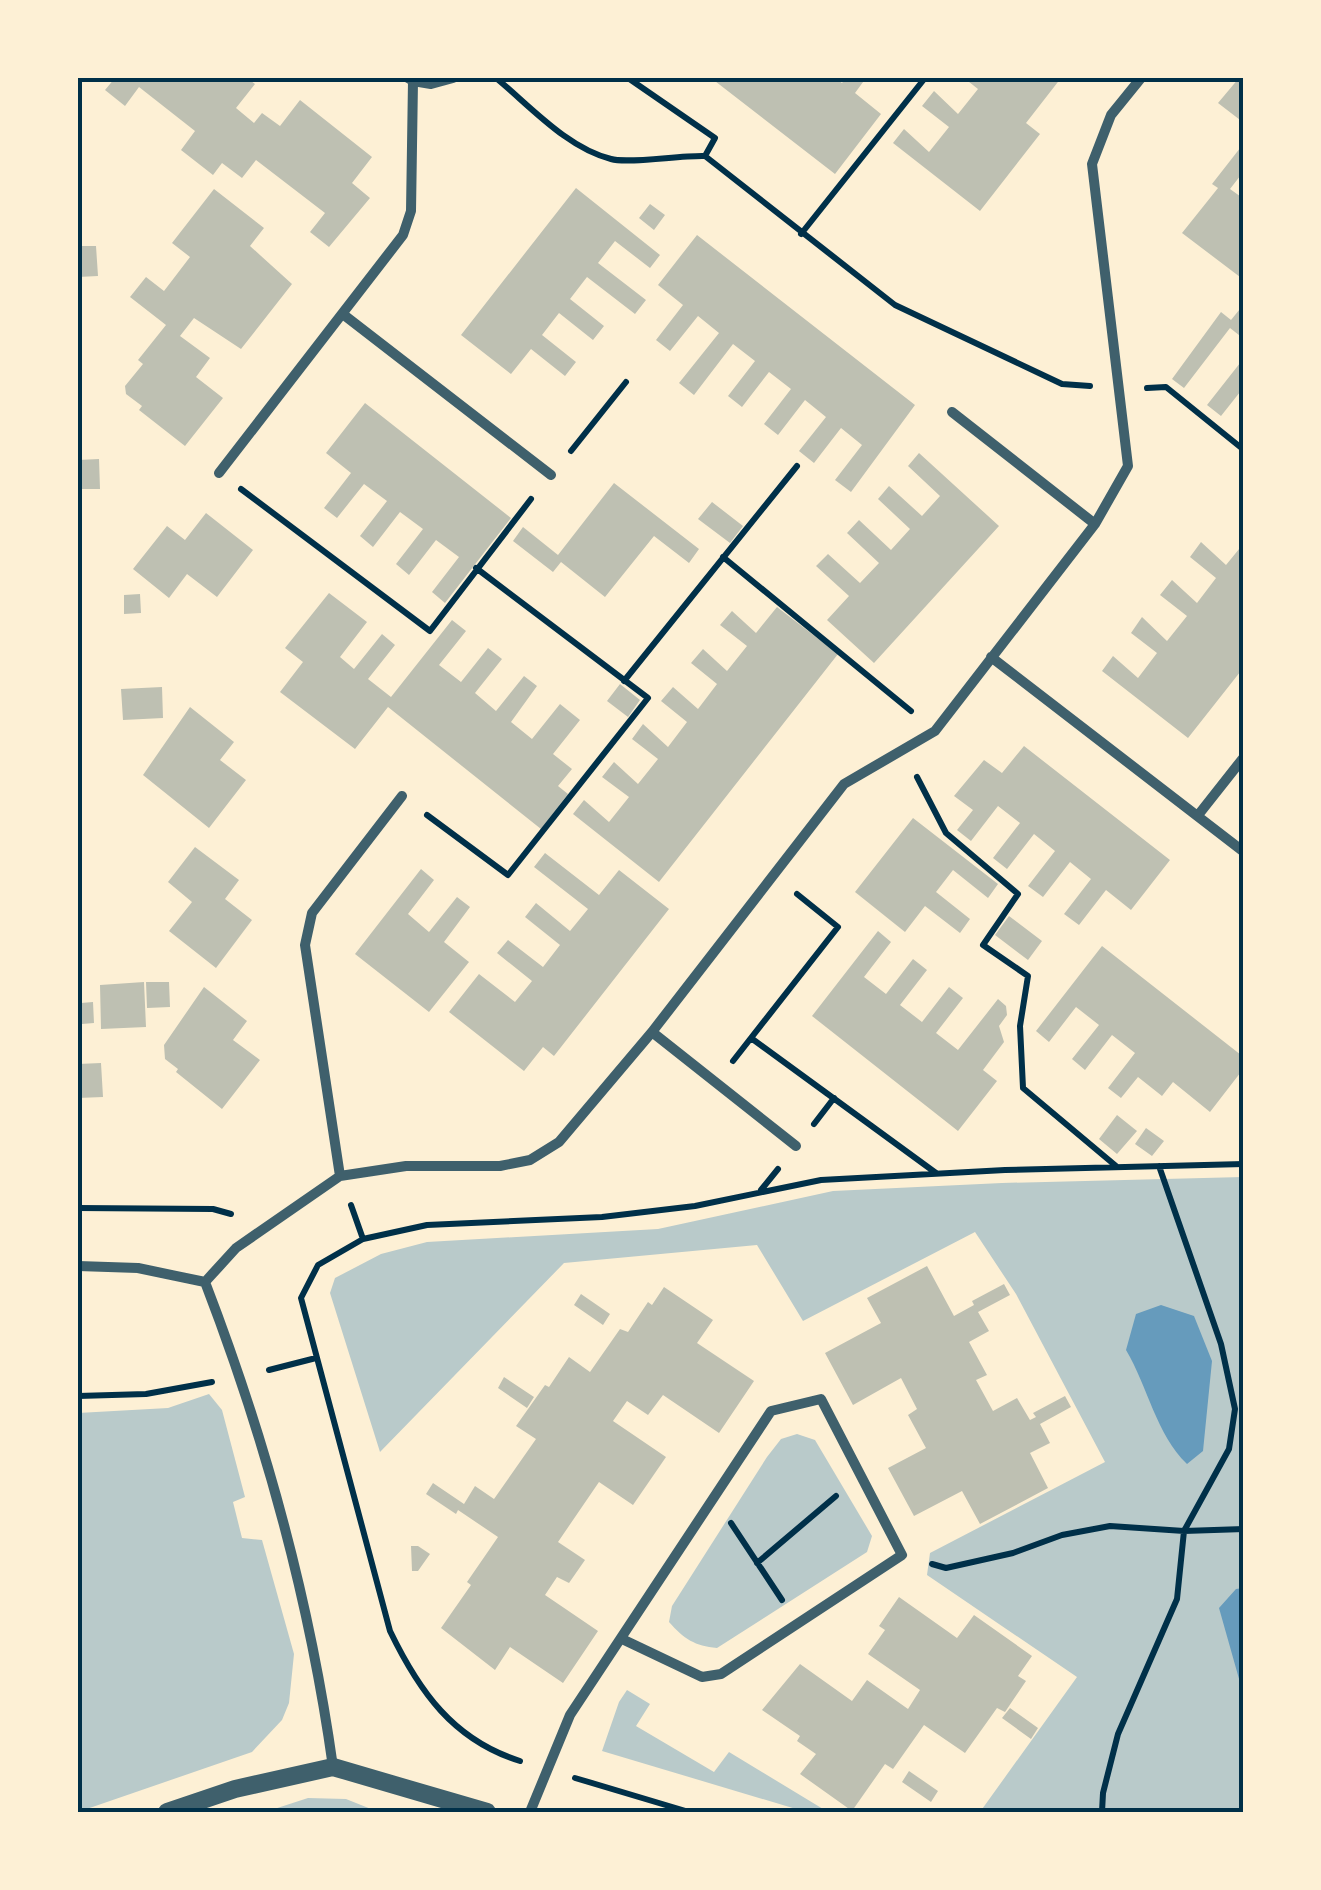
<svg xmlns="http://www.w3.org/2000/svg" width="1321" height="1890" font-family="Signika,sans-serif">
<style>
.green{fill:#b9caca}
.water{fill:#669bbc}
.building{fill:#bec0b2}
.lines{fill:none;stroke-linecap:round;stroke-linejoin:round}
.path{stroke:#003049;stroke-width:6}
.minor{stroke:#3f606c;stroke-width:10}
.tertiary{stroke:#3f606c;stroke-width:18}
.neatline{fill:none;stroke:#003049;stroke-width:4}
</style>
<rect width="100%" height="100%" fill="#fdf0d5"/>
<path class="green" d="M1243,1177V1812H980L1077,1677L927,1575L930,1553L1105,1462L1016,1294L975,1232L803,1321L757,1245L564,1263L380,1452L330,1293L335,1278L381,1254L427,1242L658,1229L833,1191L1002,1183Z
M209,1394L222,1410L245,1497L233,1502L242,1538L262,1540L294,1654L289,1703L282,1720L252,1752L78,1812V1413L168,1408Z
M797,1434L815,1440L872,1536L867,1552L717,1648C695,1646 684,1639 669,1622L672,1606L767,1457L781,1439Z
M627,1690L650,1704L636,1726L714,1772L729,1752L828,1812H806L602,1751L619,1702Z
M308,1798L346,1799L371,1809L352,1812H265Z"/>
<path class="water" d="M1161,1305L1194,1316L1212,1361L1203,1451L1187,1464C1156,1434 1148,1387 1126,1350L1136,1314Z
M1243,1588H1244L1243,1693L1219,1608L1236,1589Z"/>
<path class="building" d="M115,78H247L255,84L236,108L254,123L262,113L280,126L300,100L372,157L352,183L370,198L329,247L310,232L325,213L256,160L242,178L222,163L213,175L181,150L195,131L139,87L125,106L105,90Z
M711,78H835L842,83L846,78H866L855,93L881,114L835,174Z
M964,78H1061L1026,123L1040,134L980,211L893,143L904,129L929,152L949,127L922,106L934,91L958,114L978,89Z
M1239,78H1244V123L1218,103Z
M1244,143V171L1230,189L1244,199V280L1182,233L1218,188L1212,184Z
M576,188L660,255L650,268L615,241L598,263L646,300L635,314L587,277L570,299L604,326L593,340L559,313L542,335L576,362L565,376L531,349L511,374L461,335Z
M214,189L264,228L250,246L292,284L241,349L194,318L180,336L210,358L196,377L223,398L185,446L139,410L142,406L126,394L125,386L143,364L138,360L166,325L130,297L146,277L164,291L190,257L172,243Z
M650,204L665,215L654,230L639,218Z
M697,235L915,405L851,492L835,480L862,445L841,428L814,463L799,451L826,417L805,400L778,435L764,424L791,389L769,372L742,407L728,396L755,361L733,344L694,395L679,383L719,333L698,316L670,351L656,340L683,305L658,285Z
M78,246H96L98,276L78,277Z
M1244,304V339L1230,328L1184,388L1172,379L1221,312L1231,320Z
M1244,358V387L1221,416L1207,405Z
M365,403L511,518L445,603L432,592L459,557L436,540L409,575L396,564L423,529L400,512L373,547L360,536L387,501L364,484L337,518L324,508L351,473L326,453Z
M919,453L999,526L874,663L827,620L849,596L816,566L828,554L860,583L879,563L847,533L859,520L891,550L910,529L878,499L889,486L922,516L940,496L908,466Z
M99,459L100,489H80L78,460Z
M614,483L699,549L689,563L654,536L605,597L561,562L553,572L513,541L523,527L558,555Z
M712,502L743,526L730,543L698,519Z
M206,513L253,550L217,597L187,574L169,598L133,569L167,526L185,540Z
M1201,542L1226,565L1244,543V667L1188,738L1102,671L1113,656L1138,678L1157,653L1131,633L1142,617L1167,641L1187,616L1160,595L1172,580L1197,603L1216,578L1190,557Z
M329,593L367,622L340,657L354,669L382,634L395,645L368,679L391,697L452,620L466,631L439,665L461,682L488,648L502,659L475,693L496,711L524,676L537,686L511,722L532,739L560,704L580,720L553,754L572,769L558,786L568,794L541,829L388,707L355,749L280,692L303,662L285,648Z
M140,594L141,613L124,614V595Z
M777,607L838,654L659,882L573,814L584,800L609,822L629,797L602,777L614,762L638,784L658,759L632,739L643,724L668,747L687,722L661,701L673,687L698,709L717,684L691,663L703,649L727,671L747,646L720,625L732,611L756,633Z
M620,684L640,700L628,717L607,701Z
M162,687L163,718L123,720L121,689Z
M190,707L234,742L220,760L246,780L209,828L143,775Z
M1024,746L1170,860L1131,910L1106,890L1079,925L1064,914L1091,879L1070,862L1043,897L1028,886L1055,851L1034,834L1007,869L993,858L1020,823L998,806L971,841L957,830L973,810L954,796L984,760L1002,773Z
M913,818L998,884L988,898L953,870L936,892L970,919L960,933L925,906L905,932L855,892Z
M195,847L239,880L225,899L252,920L216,968L169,931L192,902L168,882Z
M545,853L599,895L619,870L669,909L554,1056L543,1047L524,1071L449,1012L479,974L515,1002L532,981L497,953L508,940L543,967L560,945L525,917L536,903L570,931L588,909L534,867Z
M421,869L434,880L408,914L429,932L457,897L470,907L444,942L469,962L429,1012L355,954Z
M1009,916L1042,941L1028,960L995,935Z
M878,931L891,942L864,977L886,994L913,959L927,970L900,1005L922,1022L949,987L963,998L936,1033L958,1050L998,999L1006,1006L1007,1015L999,1026L1004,1042L983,1070L997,1081L958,1131L812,1016Z
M1102,946L1241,1055L1244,1052V1068L1210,1112L1173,1082L1162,1096L1138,1077L1121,1098L1108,1088L1135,1053L1112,1035L1085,1070L1072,1059L1099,1025L1076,1007L1049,1042L1036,1031Z
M144,982L146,1027L101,1029L100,985Z
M146,982H169L170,1007L147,1008Z
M204,987L247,1021L233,1040L260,1060L222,1109L176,1072L178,1069L165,1059L164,1045Z
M93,1002L94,1023L82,1024L81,1003Z
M101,1063L103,1097L78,1098V1064Z
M1117,1115L1137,1131L1117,1154L1099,1139Z
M1146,1128L1164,1141L1152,1156L1135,1144Z
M927,1266L954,1316L974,1305L972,1301L1004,1284L1010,1295L978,1312L989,1331L969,1342L987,1375L976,1380L993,1411L1017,1398L1030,1420L1036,1417L1033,1413L1065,1396L1071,1407L1040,1424L1050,1443L1030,1453L1048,1488L980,1524L962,1491L914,1516L888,1468L926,1448L908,1415L917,1409L901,1378L853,1405L825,1353L881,1323L867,1298Z
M664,1287L713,1320L697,1343L754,1381L719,1433L663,1395L648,1415L627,1401L613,1421L666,1457L633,1505L599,1482L558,1542L585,1560L569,1583L557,1577L545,1595L598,1631L563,1683L510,1647L495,1670L441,1628L471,1585L467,1582L498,1537L458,1510L456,1514L426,1494L433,1483L464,1504L475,1486L494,1499L536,1439L516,1426L545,1385L549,1387L569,1357L590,1372L620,1329L628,1332L648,1302L652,1305Z
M581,1294L610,1314L603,1325L574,1305Z
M504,1377L534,1397L527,1408L498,1388Z
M411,1546H418L430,1554L418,1571H412Z
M899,1597L957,1638L974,1615L1032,1656L1018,1676L1026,1681L1005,1712L997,1708L965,1753L924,1725L893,1769L885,1764L852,1811L800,1774L816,1754L797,1741L800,1736L762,1710L800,1664L852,1701L867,1680L908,1709L920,1690L868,1654L885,1630L879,1626Z
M1010,1708L1038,1728L1031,1739L1002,1718Z
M909,1771L938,1791L931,1802L902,1782Z"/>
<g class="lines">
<path class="path" d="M496,78C530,106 567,148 611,159C628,164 681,155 705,156L895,305L1062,384L1090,386
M628,78L715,138L705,156
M801,234L925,78
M1147,388L1166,387L1244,450
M571,451L626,382
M241,489L430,631L531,499
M723,557L911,711
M624,681L797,466
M917,777L946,833L1018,894L983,945L1028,976L1020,1026L1023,1088L1116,1166
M427,815L508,875L648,698L476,568
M751,1038L936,1173
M733,1061L838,927L797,894
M814,1124L834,1098
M761,1190L778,1169
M351,1205L363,1239
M78,1208L213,1209L231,1214
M269,1370L316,1358
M78,1396L146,1394L212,1382
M731,1523L782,1600
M757,1563L836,1496
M932,1564L946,1568L1013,1553L1062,1535L1110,1526L1184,1531L1244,1529
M520,1761C453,1740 419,1691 390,1631L301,1298L318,1265L363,1239L427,1225L602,1217L695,1206L821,1180L1005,1170L1244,1164
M575,1778L689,1812
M1102,1812L1103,1793L1118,1734L1177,1599L1184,1531L1229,1449L1235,1409L1221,1344L1159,1166"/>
<path class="minor" d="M413,81L431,84L453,78
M344,315L551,475
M952,412L1095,524
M219,473L403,235L411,211L413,81L408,78
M991,657L1244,852
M1199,814L1244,757
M652,1032L796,1146
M340,1176L305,945L312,913L402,796
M78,1266L138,1268L205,1282
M205,1282L236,1248L340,1176L406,1166H500L530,1160L559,1142L652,1032L844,784L935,731L1095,524L1128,466L1092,164L1111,115L1141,78
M205,1282C265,1438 310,1602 333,1767
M530,1812L570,1715L771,1411L821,1399L902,1555L721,1674L702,1677L622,1639"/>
<path class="tertiary" d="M167,1812L235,1789L333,1767L487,1812"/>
</g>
<rect width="1321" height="1890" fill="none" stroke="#fdf0d5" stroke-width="160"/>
<rect x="80" y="80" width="1161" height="1730" class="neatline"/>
</svg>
